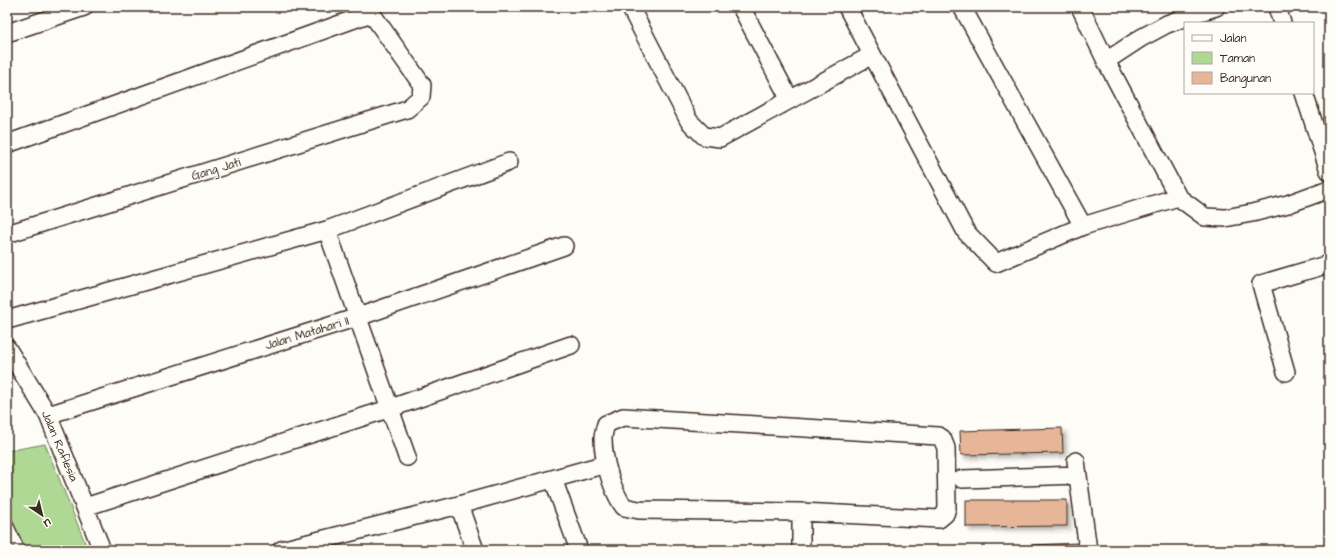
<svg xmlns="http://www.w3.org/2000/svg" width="1336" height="557" font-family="'Architects Daughter',sans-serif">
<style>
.green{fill:#b0d895;stroke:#76815a}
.building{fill:#e7b698;stroke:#3b2a1e;filter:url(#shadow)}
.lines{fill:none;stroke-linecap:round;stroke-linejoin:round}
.service-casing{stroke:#3b2a1e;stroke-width:12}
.minor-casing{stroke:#3b2a1e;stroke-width:20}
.service{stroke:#fdfcf7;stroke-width:9}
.minor{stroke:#fdfcf7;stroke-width:17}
.labels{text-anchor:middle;stroke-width:3;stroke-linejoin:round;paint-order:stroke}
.street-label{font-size:12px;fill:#3b2a1e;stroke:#fdfcf7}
</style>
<defs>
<filter id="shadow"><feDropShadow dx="3.5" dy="3.5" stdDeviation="2" flood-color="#0004"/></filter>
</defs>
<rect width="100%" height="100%" fill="#fdfcf7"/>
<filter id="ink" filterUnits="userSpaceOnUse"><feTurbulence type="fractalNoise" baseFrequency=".025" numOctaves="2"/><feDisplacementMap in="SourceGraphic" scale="8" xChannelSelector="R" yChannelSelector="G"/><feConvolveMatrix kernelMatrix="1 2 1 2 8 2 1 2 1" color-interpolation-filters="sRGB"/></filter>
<g filter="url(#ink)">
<path class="green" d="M45,444L88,550H7V451Z"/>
<path class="building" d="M1062,428L1063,453L961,455L960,431Z
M966,500H1067V526L966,527Z
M1077,543V550H1032V545Z"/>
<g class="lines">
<g class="service-casing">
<path id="service" d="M7,522L20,550"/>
</g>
<g class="minor-casing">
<path id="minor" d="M630,7L689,121L704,136L720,138L872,55
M741,7L790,100
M847,7L966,232L996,263L1083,226L1178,197
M962,7L1083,226
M1080,7L1106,61L1178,197L1205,217L1225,218L1252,213L1288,204L1329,189
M1277,7L1282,23
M1197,13L1216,7
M7,33L84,7
M1106,61L1141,38L1167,24L1197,13L1194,7
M1304,93L1329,171
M7,144L371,13
M327,230L407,457
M7,234L407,109L421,97L422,85L367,7
M7,320L327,230L509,162
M7,348L48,415L102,550
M1286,372L1261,284L1329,264
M48,415L358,317L564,246
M623,417L938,436L942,438L946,448L947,508L945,514L939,519L801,512L639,510L624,507C612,491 603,459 603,439C603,434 605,428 606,424Z
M1076,461L1088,550
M553,479L579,550
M962,479L1078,475
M459,505L475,550
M85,507L391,408L571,345
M281,550L459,505L606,464
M801,550V512"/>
</g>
<use href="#service" class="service"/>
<use href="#minor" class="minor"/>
</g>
</g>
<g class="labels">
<g class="street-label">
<text transform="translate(216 169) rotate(-17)" y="4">Gang Jati</text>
<text transform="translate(307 333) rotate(-17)" y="4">Jalan Matahari II</text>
<text transform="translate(60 446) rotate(67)" y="4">Jalan Raflesia</text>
</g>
</g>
<rect width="1336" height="557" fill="none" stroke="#fdfcf7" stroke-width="24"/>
<rect x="12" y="12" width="1312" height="533" fill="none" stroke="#3b2a1e" stroke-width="1.5" filter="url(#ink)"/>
<rect x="1184" y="22" width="130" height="72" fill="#fdfcf7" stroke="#afa8a0"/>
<rect x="1192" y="35" width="20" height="6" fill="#fdfcf7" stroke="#afa8a0"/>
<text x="1220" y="42" font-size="12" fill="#3b2a1e">Jalan</text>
<rect x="1192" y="52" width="20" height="12" fill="#b0d895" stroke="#afa8a0"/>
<text x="1220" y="62" font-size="12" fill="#3b2a1e">Taman</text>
<rect x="1192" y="72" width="20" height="12" fill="#e7b698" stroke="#afa8a0"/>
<text x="1220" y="82" font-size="12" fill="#3b2a1e">Bangunan</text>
<g transform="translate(42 515) rotate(145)" stroke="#fdfcf7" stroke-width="3" paint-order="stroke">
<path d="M0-3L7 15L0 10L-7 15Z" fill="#3b2a1e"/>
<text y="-6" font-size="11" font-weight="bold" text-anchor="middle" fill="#3b2a1e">U</text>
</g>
</svg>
